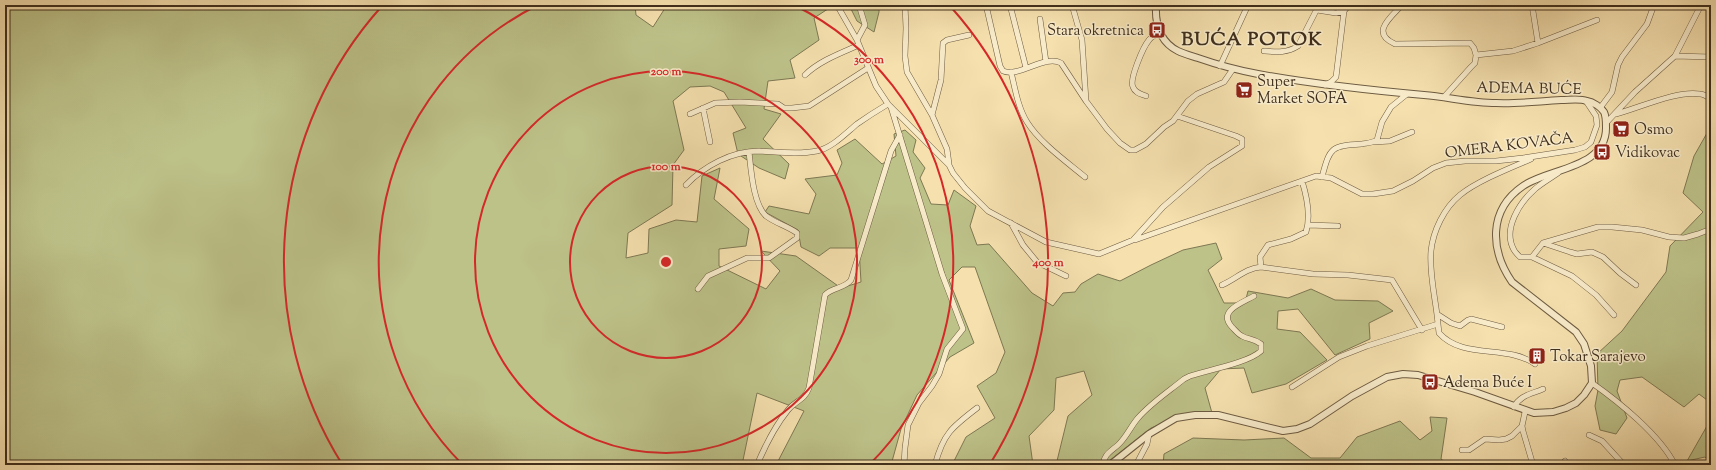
<svg xmlns="http://www.w3.org/2000/svg" width="1716" height="470" font-family="'Sorts Mill Goudy',serif">
<style>
.green{fill:#bdc289;stroke:#7e7853}
.lines{fill:none;stroke-linecap:round;stroke-linejoin:round}
.minor-casing{stroke:#6d5b41;stroke-width:6}
.tertiary-casing{stroke:#6d5b41;stroke-width:8}
.minor{stroke:#f8ebca;stroke-width:5}
.tertiary{stroke:#f8ebca;stroke-width:6}
.ring{fill:none;stroke:#d62828;stroke-width:2}
.labels{text-anchor:middle;stroke-width:3;stroke-linejoin:round;paint-order:stroke}
.poi-label{font-size:15px;fill:#402f1d;stroke:#f8ebca;text-anchor:start}
.street-label{font-size:15px;fill:#402f1d;stroke:#f8ebca}
.district-label{font-size:19px;font-weight:bold;letter-spacing:1px;fill:#402f1d;stroke:#f8ebca}
.centre{fill:#d62828;stroke:#f8ebca;stroke-width:2}
.ring-label{font-size:12px;text-anchor:middle;font-weight:bold;fill:#d62828;stroke:#f8ebca;stroke-width:3;stroke-linejoin:round;paint-order:stroke}
</style>
<rect width="100%" height="100%" fill="#f5e0ae"/>
<filter id="stains"><feTurbulence type="fractalNoise" baseFrequency=".005" numOctaves="4"/><feColorMatrix values="0 0 0 0 .2 0 0 0 0 .09 0 0 0 0 .02 0 0 0 .5 -.17"/></filter>
<radialGradient id="worn" r=".72"><stop offset=".6" stop-color="#630" stop-opacity="0"/><stop offset="1" stop-color="#630" stop-opacity=".3"/></radialGradient>
<path class="green" d="M5,5H635L636,15L653,27L667,5H834L814,18L819,40L790,60L795,78L768,81L764,109L781,114L763,139L789,164L785,179L759,168L738,154L733,133L746,128L724,92L710,86L690,87L673,101L684,150L673,165L672,205L628,233L626,258L648,253L649,229L676,220L697,222L702,176L720,168L714,199L749,229L746,246L719,249V266L766,289L780,271L761,251L796,256L841,288L861,282L859,248H830L819,256L801,247L798,230L765,212L769,206L809,214L816,194L805,179L837,175L842,163L837,150L855,139L882,164L896,156L894,134L905,130L916,140L913,152L925,168L920,178L931,204L948,205L954,190L976,206L970,226L977,245L989,244L1032,293L1053,306L1063,293L1075,292L1081,284L1098,274L1120,281L1151,265L1183,250L1216,243L1222,259L1208,270L1224,303H1245L1248,291L1288,298L1311,289L1335,300L1378,301L1393,311L1369,323L1370,339L1335,355L1298,309L1278,311L1277,329L1300,332L1327,360L1286,384L1252,393L1244,368L1221,369L1205,388L1212,413H1190L1151,428L1104,465H1056L1068,416L1092,395L1084,371L1056,378L1054,410L1029,436L1033,465H952L966,437L995,418L977,386L996,373L1005,352L975,267H962L949,280L974,343L950,357L917,395L901,429L891,465H776L804,411L757,393L742,465H5Z
M849,5H879V12L874,32L857,21Z
M1711,126V403L1699,394L1684,407L1642,377L1620,380L1617,391L1627,418L1616,434L1600,430L1595,406L1598,390L1597,354L1622,331L1666,272L1670,246L1703,212L1683,193L1694,156Z
M1430,417L1447,418L1441,459L1449,465H1163L1164,454L1193,438L1244,440L1284,438L1311,458H1340L1357,437L1400,421L1420,440L1432,431Z
M1711,419V463L1705,457L1687,461Z"/>
<g class="lines">
<g class="minor-casing">
<path id="minor" d="M837,5L857,40L876,86L888,104L949,165L953,173L965,188L988,211L1046,242L1099,254L1133,240L1163,207L1209,167L1242,146V139L1236,136L1177,116
M905,5L906,28L905,56L907,72L932,115L947,149L949,164
M986,5L1000,66L1003,71C1019,78 1045,54 1061,63L1086,101
M1010,5L1026,68
M1072,5L1082,40L1086,101L1107,129L1120,143L1130,150H1135L1146,144L1164,127L1173,121L1188,101L1197,94L1224,82L1233,69
M1402,5C1390,18 1370,33 1395,44L1470,43L1474,48L1476,55L1513,51L1538,43L1597,20
M1475,5L1485,7L1491,5
M1532,5L1538,43
M1317,10L1336,13L1344,11
M1040,19L1046,62
M857,40L865,25L859,5
M1264,51C1277,52 1287,53 1298,46L1319,5
M1675,56L1711,57
M1220,66L1248,5
M1011,72C1015,88 1018,108 1027,122C1040,143 1067,162 1085,177
M805,75C819,61 841,53 859,45
M1325,85L1331,82L1336,77L1344,11L1349,5
M1146,96C1141,94 1135,93 1133,87C1129,80 1143,47 1149,40C1151,37 1155,35 1159,33
M1444,97L1471,67L1475,63L1476,55
M891,107L942,274L963,329L947,349L939,374L932,386L919,403L908,425L905,448L904,465
M703,108L710,142
M1600,108L1612,92L1618,65L1622,57L1647,24L1654,5
M690,114L715,103L740,102L778,104L784,108H792L809,106L868,68
M1616,114C1639,108 1677,90 1700,94C1704,94 1708,97 1711,99
M932,115L941,80L943,43L947,40L969,35
M1606,123L1635,92L1675,56L1701,5
M1374,142L1390,141L1412,132
M1558,173C1551,178 1542,183 1535,189C1520,202 1502,229 1514,250C1515,252 1518,255 1520,257H1532L1543,243L1598,227H1612L1642,230L1669,237L1684,238L1698,234L1711,229
M1322,177C1330,146 1332,146 1362,144C1367,143 1372,143 1377,140L1382,122L1391,107L1407,94
M1302,181C1307,197 1311,216 1306,232L1291,239L1268,245L1260,257L1261,267L1313,274L1348,275L1392,280L1422,330
M686,185C704,166 732,151 759,151C778,152 798,155 817,151C832,148 846,133 857,124C867,117 878,110 888,104
M1011,223L1023,245L1037,262L1066,276
M1308,225L1338,226
M1135,240L1316,176L1331,178L1362,194H1373L1393,191L1413,181L1433,168L1446,163L1465,161H1496L1523,158L1575,150L1585,147L1591,142L1597,125L1596,116L1586,101
M1543,243L1570,252L1577,254L1592,252L1603,257L1620,273L1636,285
M1532,257L1572,276L1596,295L1614,315
M1222,285C1236,279 1246,268 1261,267
M698,289L708,276L747,258H769L797,238V233C787,226 775,223 766,216C753,204 751,169 749,152
M1437,314L1451,323L1460,326L1468,320L1471,319L1502,327
M1438,324L1439,333C1463,360 1507,344 1535,364
M1592,383C1619,402 1660,435 1675,465
M1292,387L1339,357L1367,346L1438,324C1436,300 1429,275 1431,251C1433,231 1444,208 1460,195C1477,181 1510,168 1531,159
M1514,407C1520,395 1532,394 1543,389
M1525,412L1522,426L1523,431L1533,465
M1589,435L1602,441L1624,465
M1462,450H1469L1485,439L1499,440L1506,439L1512,436L1522,426
M1565,461L1568,465
M757,465C765,446 775,426 788,410C796,400 804,401 809,388L825,295C832,287 844,289 851,280L891,151L900,135
M935,465C943,434 952,427 977,408
M1104,465C1102,455 1113,450 1119,444C1127,436 1131,426 1138,418C1151,403 1168,392 1184,379L1190,376C1208,370 1248,363 1261,351V344C1253,338 1249,340 1242,336C1238,334 1235,330 1232,327C1217,311 1242,303 1254,296
M1136,465L1147,444L1149,434"/>
</g>
<g class="tertiary-casing">
<path id="tertiary" d="M1110,465L1149,434L1176,418L1195,415H1218L1283,431L1297,429L1310,424L1352,396L1387,377L1403,374L1418,375L1475,392L1534,413L1553,412L1566,408L1576,403L1584,395L1592,383L1591,366L1584,344L1576,332L1512,282C1490,250 1488,210 1523,186C1548,168 1607,169 1606,127C1606,123 1606,116 1604,112C1601,107 1593,102 1587,101C1579,98 1570,100 1561,100C1540,101 1518,104 1496,103C1472,103 1448,97 1424,95C1368,90 1313,84 1258,74C1237,70 1218,65 1198,58C1192,56 1184,54 1178,51C1160,42 1155,24 1156,5"/>
</g>
<use href="#minor" class="minor"/>
<use href="#tertiary" class="tertiary"/>
</g>
<g class="ring">
<circle cx="666" cy="262" r="96"/>
<circle cx="666" cy="262" r="191"/>
<path d="M463 465A287 287 0 0 1 538 5M794 5A287 287 0 0 1 869 465"/>
<path d="M342 464A382 382 0 0 1 382 6M950 6A382 382 0 0 1 990 464"/>
</g>
<defs>
<g id="bus-square" transform="scale(0.9)"><rect x="-9" y="-9" width="18" height="18" rx="4" fill="#8f2418" stroke="#f8ebca"/><path d="M-5-6H5V4H4V6H2V4H-2V6H-4V4H-5ZM-3.5-4V0h7V-4ZM-3.5 1.2v1.5H-2V1.2ZM2 1.2v1.5H3.5V1.2Z" fill="#fff"/></g>
<g id="supermarket-square" transform="scale(0.9)"><rect x="-9" y="-9" width="18" height="18" rx="4" fill="#8f2418" stroke="#f8ebca"/><path d="M-6-5.5h2.5l.6 2H6L4.5 2H-2.5L-4.4-4H-6ZM-1.5 3.2a1.3 1.3 0 1 0 .1 0ZM3 3.2a1.3 1.3 0 1 0 .1 0Z" fill="#fff"/></g>
<g id="building-square" transform="scale(0.9)"><rect x="-9" y="-9" width="18" height="18" rx="4" fill="#8f2418" stroke="#f8ebca"/><path d="M-4-6H4V6H1V3H-1V6H-4ZM-2.5-4.3h1.7v1.8h-1.7ZM.8-4.3h1.7v1.8H.8ZM-2.5-1h1.7V.8h-1.7ZM.8-1h1.7V.8H.8Z" fill="#fff"/></g>
</defs>
<g fill-rule="evenodd">
<use href="#bus-square" x="1157" y="30"/>
<use href="#supermarket-square" x="1244" y="90"/>
<use href="#supermarket-square" x="1621" y="129"/>
<use href="#bus-square" x="1602" y="152"/>
<use href="#building-square" x="1537" y="356"/>
<use href="#bus-square" x="1430" y="382"/>
</g>
<g class="labels">
<g class="poi-label">
<text x="1144" y="35" text-anchor="end">Stara okretnica</text>
<text x="1257" y="86">Super<tspan x="1257" dy="17">Market SOFA</tspan></text>
<text x="1634" y="134">Osmo</text>
<text x="1615" y="157">Vidikovac</text>
<text x="1550" y="361">Tokar Sarajevo</text>
<text x="1443" y="387">Adema Buće I</text>
</g>
<g class="street-label">
<text transform="translate(1529 88) rotate(1)" y="5">ADEMA BUĆE</text>
<text transform="translate(1509 145) rotate(-7)" y="5">OMERA KOVAČA</text>
</g>
<g class="district-label">
<text x="1252" y="45">BUĆA POTOK</text>
</g>
</g>
<circle cx="666" cy="262" r="6" class="centre"/>
<g class="ring-label">
<text x="869" y="63">300 m</text>
<text x="666" y="75">200 m</text>
<text x="666" y="170">100 m</text>
<text x="1048" y="266">400 m</text>
</g>
<rect width="1716" height="470" fill="none" stroke="#f5e0ae" stroke-width="20"/>
<rect x="6" y="6" width="1704" height="458" fill="none" stroke="#402f1d" stroke-width="2"/>
<rect x="10" y="10" width="1696" height="450" fill="none" stroke="#402f1d"/>
<rect width="100%" height="100%" filter="url(#stains)"/>
<rect width="100%" height="100%" fill="url(#worn)"/>
</svg>
